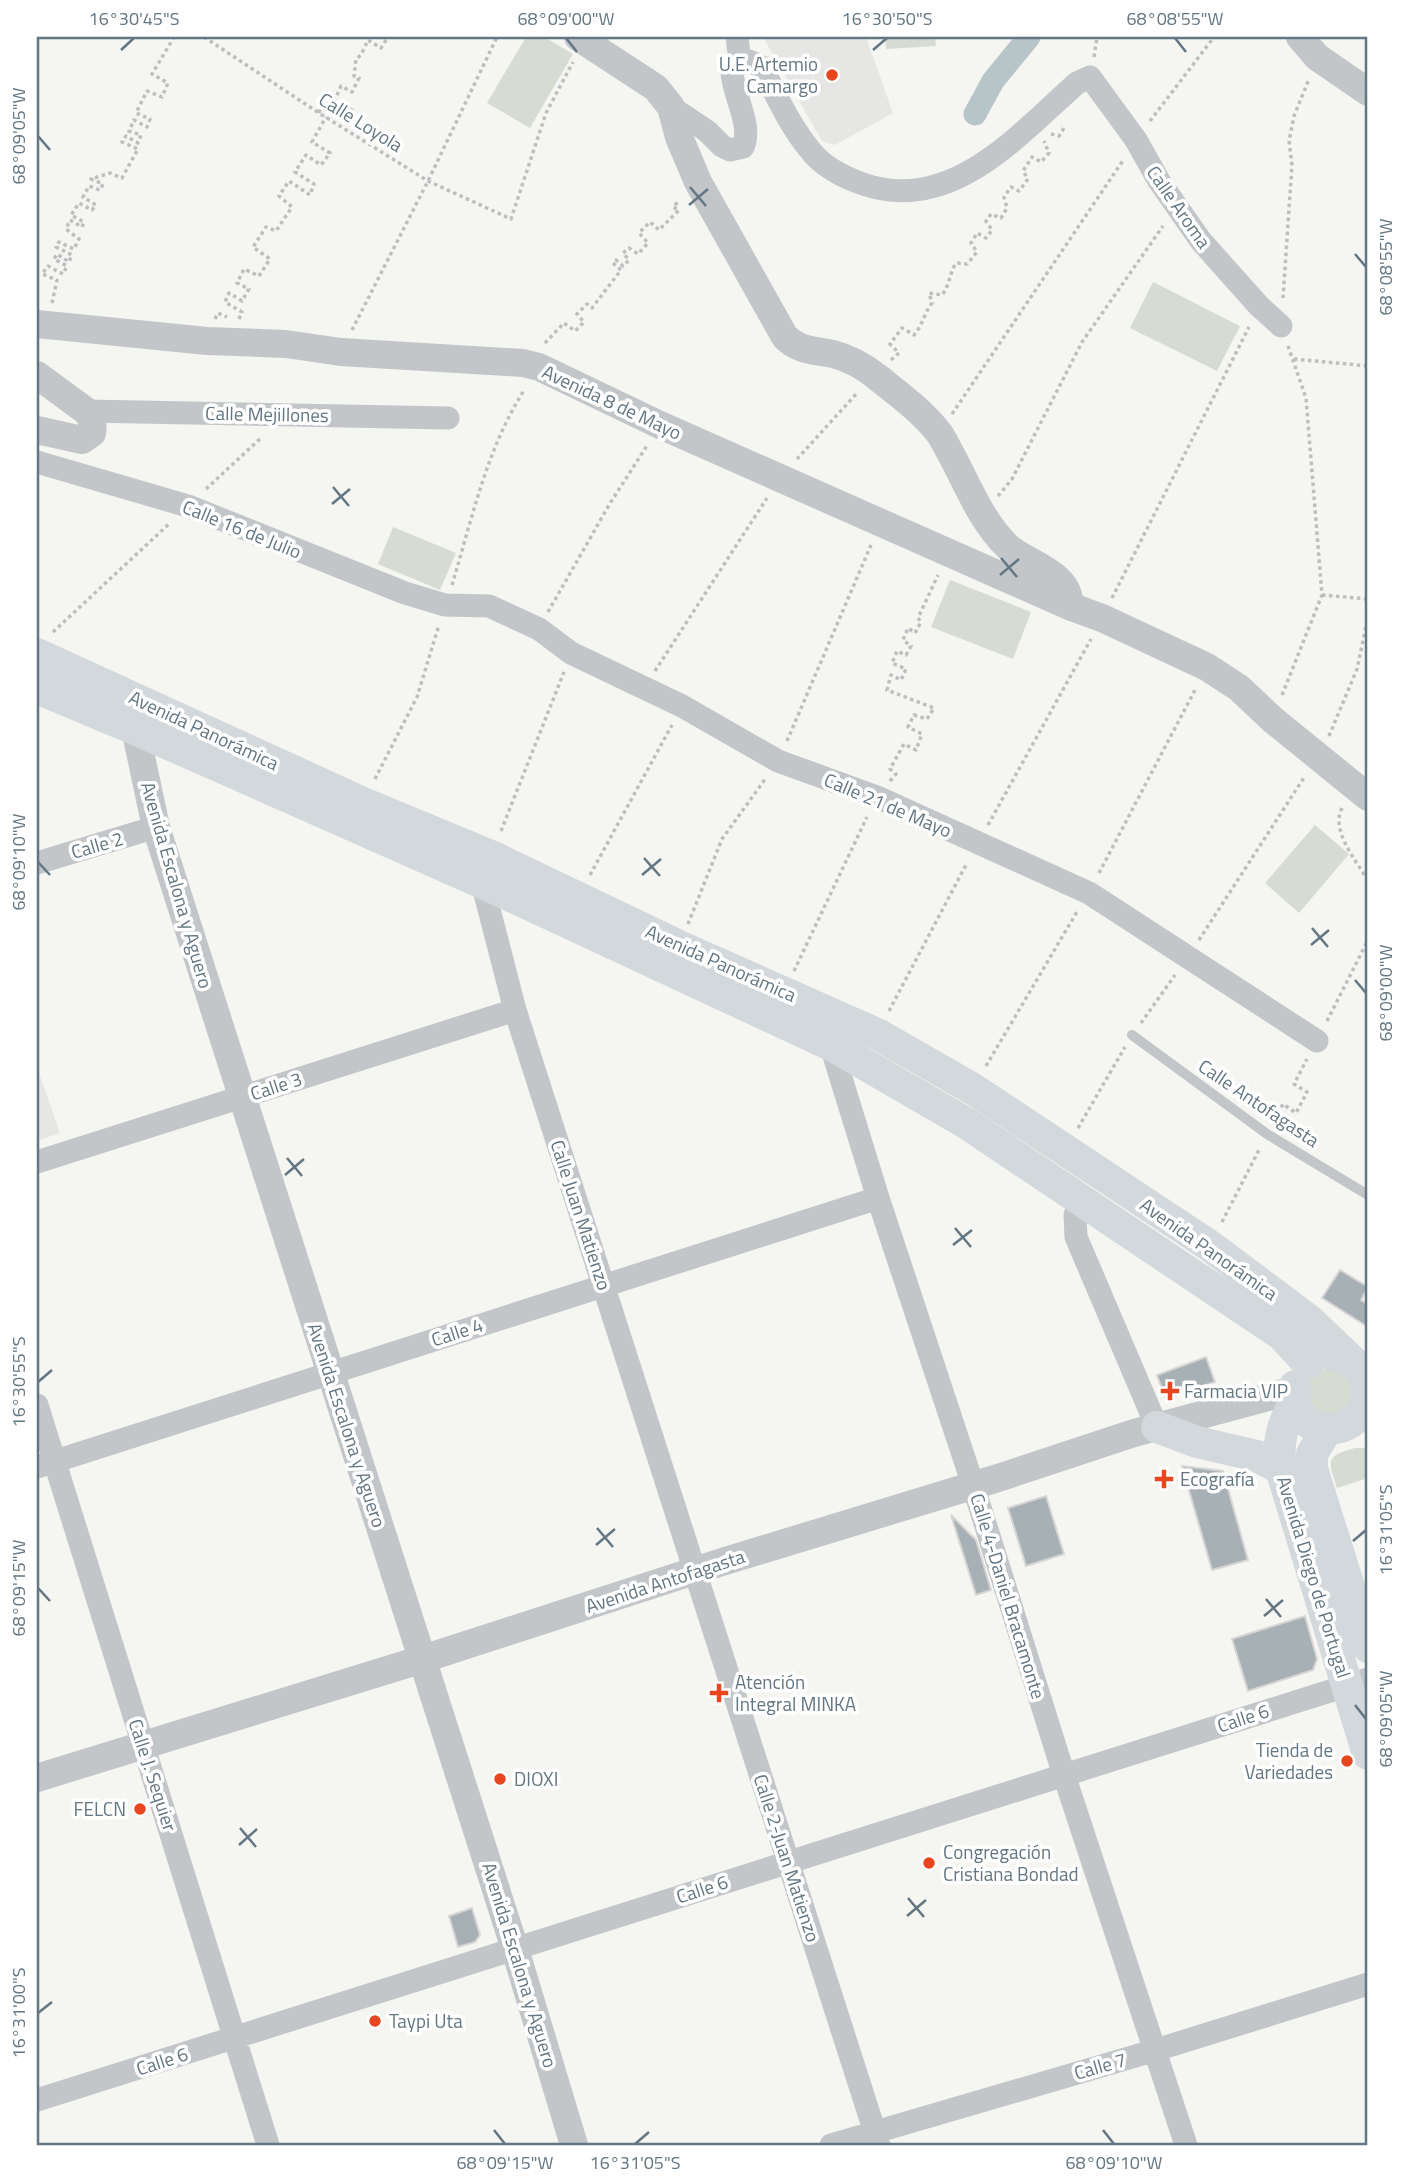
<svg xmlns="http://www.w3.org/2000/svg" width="1405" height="2182" font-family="'Titillium Web',sans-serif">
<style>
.built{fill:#e6e7e5}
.green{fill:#d6dcd2}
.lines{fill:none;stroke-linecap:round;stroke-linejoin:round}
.canal{stroke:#b7c5c8;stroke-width:23}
.building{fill:#a7b0b5;stroke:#d7d6d4;stroke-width:2}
.path{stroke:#bcbec0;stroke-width:3.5;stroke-dasharray:3.5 3.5;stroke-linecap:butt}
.service{stroke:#c2c6c9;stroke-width:10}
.minor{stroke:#c2c6c9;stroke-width:23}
.tertiary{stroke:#c2c6c9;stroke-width:28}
.secondary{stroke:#d3d8dc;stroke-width:32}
.ticks{fill:none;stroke:#637683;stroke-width:2.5}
.poi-dot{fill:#e8461e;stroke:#fff;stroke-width:2.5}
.labels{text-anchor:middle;stroke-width:7;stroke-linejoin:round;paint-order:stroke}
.poi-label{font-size:19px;fill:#637683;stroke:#fff;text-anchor:start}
.street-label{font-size:19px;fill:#637683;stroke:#fff}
.neatline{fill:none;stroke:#637683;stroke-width:2.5}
.ticks-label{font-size:18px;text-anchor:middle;fill:#637683}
</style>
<rect width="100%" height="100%" fill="#f5f5f1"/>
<path class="built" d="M763,37H866L893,113L835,145L822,141Z
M37,1067L60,1133L37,1141Z"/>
<path class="green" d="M526,37H544L573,54L530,128L487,103Z
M885,37H935L936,46L886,49Z
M1153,282L1240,326L1217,371L1130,328Z
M393,527L456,553L440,590L378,564Z
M950,580L1031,612L1013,659L931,627Z
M1315,825L1349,854L1299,913L1265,883Z
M1331,1366L1351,1378L1353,1401L1335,1416L1311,1409L1306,1384L1316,1371Z
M1355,1448H1368V1478L1337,1488C1328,1460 1325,1456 1355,1448Z"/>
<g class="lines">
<path class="canal" d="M975,114L993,81L1029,37"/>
</g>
<path class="building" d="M1340,1270L1368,1287L1361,1300L1368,1305V1327L1322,1298Z
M1206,1357L1215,1382L1171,1397L1164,1394L1157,1375Z
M1182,1466L1223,1471L1248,1560L1212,1570Z
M1046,1496L1064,1554L1026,1566L1008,1508Z
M951,1515L976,1540L991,1590L976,1595Z
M1305,1616L1317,1659L1313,1670L1248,1691L1232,1639Z
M472,1908L480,1935L475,1942L458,1947L449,1916Z"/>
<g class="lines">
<path class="path" d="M204,37L319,113L428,181L511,219L546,113L573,62
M1094,57L1097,37
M319,113L321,105L348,120L352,110L334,102L341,86L352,92L359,78L354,76L356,59L361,55L368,40L381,48L388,37
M1150,121L1214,37
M1051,134L1059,136L1064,128L1061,126
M1283,298L1292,165L1289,141L1294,116L1309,79
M52,303L57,280L42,274L48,266L63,274L67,266L54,259L57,254L69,262L72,255L56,247L59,242L74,249L79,239L66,229L70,220L82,227L84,222L71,215L79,203L92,210L96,205L83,197L89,186L100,190L103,184L91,179L110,173L122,178L138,149L122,142L126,136L138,143L141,135L129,131L134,120L147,127L150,119L136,113L147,91L162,97L168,83L152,74L174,37
M215,319L218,313L227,317
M239,319L242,312L225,302L229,293L242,301L249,289L237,283L244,269L259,276L270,259L253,247L266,227L276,231L292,207L279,196L289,181L310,195L314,184L295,172L306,155L321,165L330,153L312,142L326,117
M352,330L428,181L497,37
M545,343L564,323L575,331L584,322L577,314L587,304L592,308L621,270L613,263L616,260L623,266L629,260L623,253L629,248L638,254L648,243L639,233L650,222L659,230L679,210L673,207L680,200
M1294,359L1368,366
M891,360L899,353L890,344L902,328L914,335C923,325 924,313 932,303L929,293L942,295C950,285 949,274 956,263L967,264L977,252L971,243L977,233L986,238L992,230L986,221L991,214L1001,218L1007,208L1004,197L1011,187L1019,191L1028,179L1023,171L1032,157L1041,162L1049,153L1044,141
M952,414L1124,159
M797,459L858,392
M206,489L262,437
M998,496L1012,479L1082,342L1163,226
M452,585C472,519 487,447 525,389
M1322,595L1368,599
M1112,598L1249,327
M548,612L609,505L648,444
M53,632L170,523
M655,671L767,498
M1282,695L1322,595L1306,398L1288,346
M1329,736L1357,669L1368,617V598
M787,741L871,545
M375,779L417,697L439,625
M890,781L896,774L890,769L904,744L916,750L922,734L908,727L914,715L927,719L934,708L887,690L891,675L901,680L906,669L892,663L897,651L906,655L911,646L903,640L908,628L915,633L921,622L918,618L938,575
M1342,808C1330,831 1357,861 1368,881
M988,825L1091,639
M501,831L564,672
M1099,873L1196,688
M590,875L672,725
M688,924L722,839L766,778
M1199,940L1305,776
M794,971L867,817
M889,1011L967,863
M1327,1021L1368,940
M1141,1023L1175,975
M986,1066L1078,910
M1275,1120L1283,1104L1296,1113L1307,1092L1294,1084L1307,1059
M1078,1128L1125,1047
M1222,1222L1260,1148"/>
<path class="service" d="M1132,1035L1267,1134L1368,1195"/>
<path class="minor" d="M740,62L749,61L762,67C776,95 790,126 810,150C823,167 843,177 863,184C951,215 1018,135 1077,83L1090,77L1136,140L1159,181L1201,241L1259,306L1281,326
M671,107L707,131L722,146L730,150L743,147C753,126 733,95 732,72L740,62L737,37
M86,411L448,418
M37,462L188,506L405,593L445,605L489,606L539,629L571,653L682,706L778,761L877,797L1089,893L1317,1041
M37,863L156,827
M486,873L483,886L515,1010L879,2145
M835,1039L832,1049L878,1198L973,1485L1064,1775L1186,2145
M37,1162L515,1010
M1082,1202L1075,1215L1076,1237L1157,1427
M37,1405L268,2145
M37,1467L878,1198
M37,2100L1368,1679
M831,2145L1156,2050L1368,1984"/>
<path class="tertiary" d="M578,37L656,88L671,107L679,137L698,182L785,337C799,351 814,350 833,354C849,358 863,366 876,376C897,393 922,411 939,433C944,440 948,449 952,456C968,486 982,522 1007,546C1026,564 1072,573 1069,606
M1300,37L1317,57L1368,92
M37,324L207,341L286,344L341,352L523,363L539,367L660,425L1069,606L1102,618L1207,667L1239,688L1273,720L1368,797
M37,375L86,411C92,418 94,424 92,433L82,440L37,430
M146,712L136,733L156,827L515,1949L574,2145
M37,1778L423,1659L722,1562L998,1478L1134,1433L1294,1390"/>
<path class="secondary" d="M37,654L363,803L491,856L679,946L877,1034L973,1089L1210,1246L1310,1321L1353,1362
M37,688L137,730L483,883L833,1046L966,1123L1282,1335L1308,1363
M1335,1356C1356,1359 1366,1373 1368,1393
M1295,1386C1287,1436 1357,1446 1368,1395
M1295,1401C1282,1426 1277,1440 1281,1469L1368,1754
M1157,1427L1197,1442L1257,1456L1281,1469
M1327,1429L1312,1454V1469L1368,1647"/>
</g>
<path class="ticks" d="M566,38L577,52M1175,38L1186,52M121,50L134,38M873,50L887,38M38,136L50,150M690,187L706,206M689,205L708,189M1355,254L1366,267M333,487L349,506M332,504L350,489M1001,558L1017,577M1000,575L1019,559M644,858L660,876M38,862L50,875M642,875L661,859M1312,928L1328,947M1311,945L1329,930M1355,980L1366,993M287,1158L302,1176M285,1175L304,1159M955,1228L971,1247M953,1245L972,1230M38,1382L52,1370M597,1528L613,1547M1353,1541L1366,1530M596,1545L615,1529M38,1588L50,1601M1266,1599L1281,1617M1264,1616L1283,1600M1355,1705L1366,1719M240,1828L256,1847M239,1845L257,1829M908,1898L924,1917M907,1916L926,1900M38,2013L52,2002M494,2130L505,2144M1103,2130L1114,2144M635,2144L649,2132"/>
<g class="poi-dot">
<circle cx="832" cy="75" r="7"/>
<path d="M1166.5 1380.5h7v7h7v7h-7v7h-7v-7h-7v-7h7z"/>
<path d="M1160.5 1468.5h7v7h7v7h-7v7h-7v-7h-7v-7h7z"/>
<path d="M715.5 1682.5h7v7h7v7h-7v7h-7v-7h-7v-7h7z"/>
<circle cx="1347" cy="1761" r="7"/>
<circle cx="500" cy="1779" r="7"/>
<circle cx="140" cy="1809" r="7"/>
<circle cx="929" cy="1863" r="7"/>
<circle cx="375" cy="2021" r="7"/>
</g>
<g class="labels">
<g class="poi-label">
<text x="818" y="71" text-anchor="end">U.E. Artemio<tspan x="818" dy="22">Camargo</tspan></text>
<text x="1184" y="1398">Farmacia VIP</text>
<text x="1180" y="1486">Ecografía</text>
<text x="735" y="1689">Atención<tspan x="735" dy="22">Integral MINKA</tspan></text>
<text x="1333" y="1757" text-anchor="end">Tienda de<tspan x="1333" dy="22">Variedades</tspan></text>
<text x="514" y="1786">DIOXI</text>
<text x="126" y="1816" text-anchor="end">FELCN</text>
<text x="943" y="1859">Congregación<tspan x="943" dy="22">Cristiana Bondad</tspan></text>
<text x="389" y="2028">Taypi Uta</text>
</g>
<g class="street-label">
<text transform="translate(361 122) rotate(32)" y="7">Calle Loyola</text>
<text transform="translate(1179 207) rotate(55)" y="7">Calle Aroma</text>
<text transform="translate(612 402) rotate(25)" y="7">Avenida 8 de Mayo</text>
<text transform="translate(267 414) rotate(1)" y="7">Calle Mejillones</text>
<text transform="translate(242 529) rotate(22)" y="7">Calle 16 de Julio</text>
<text transform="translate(204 730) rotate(25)" y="7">Avenida Panorámica</text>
<text transform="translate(888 805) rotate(23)" y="7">Calle 21 de Mayo</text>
<text transform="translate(97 845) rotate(-16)" y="7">Calle 2</text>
<text transform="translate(177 885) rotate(74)" y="7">Avenida Escalona y Aguero</text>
<text transform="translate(721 963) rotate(24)" y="7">Avenida Panorámica</text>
<text transform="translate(276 1086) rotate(-18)" y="7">Calle 3</text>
<text transform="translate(1259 1103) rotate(34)" y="7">Calle Antofagasta</text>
<text transform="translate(581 1215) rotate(72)" y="7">Calle Juan Matienzo</text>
<text transform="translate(1209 1249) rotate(35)" y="7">Avenida Panorámica</text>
<text transform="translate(457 1332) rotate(-18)" y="7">Calle 4</text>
<text transform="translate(347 1425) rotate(72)" y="7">Avenida Escalona y Aguero</text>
<text transform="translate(1314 1577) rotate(73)" y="7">Avenida Diego de Portugal</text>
<text transform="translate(665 1581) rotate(-18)" y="7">Avenida Antofagasta</text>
<text transform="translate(1008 1596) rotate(73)" y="7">Calle 4-Daniel Bracamonte</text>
<text transform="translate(1243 1718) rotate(-18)" y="7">Calle 6</text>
<text transform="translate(153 1775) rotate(72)" y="7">Calle J. Sequier</text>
<text transform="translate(787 1858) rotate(72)" y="7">Calle 2-Juan Matienzo</text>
<text transform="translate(702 1889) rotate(-18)" y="7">Calle 6</text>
<text transform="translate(520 1965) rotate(73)" y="7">Avenida Escalona y Aguero</text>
<text transform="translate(162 2061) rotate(-18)" y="7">Calle 6</text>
<text transform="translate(1100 2066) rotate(-16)" y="7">Calle 7</text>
</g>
</g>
<rect width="1405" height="2182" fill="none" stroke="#ffffff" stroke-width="77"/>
<rect x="38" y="38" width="1328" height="2106" class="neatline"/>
<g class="ticks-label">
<text x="134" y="25">16°30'45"S</text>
<text x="566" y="25">68°09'00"W</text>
<text x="887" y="25">16°30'50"S</text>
<text x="1175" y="25">68°08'55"W</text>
<text transform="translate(19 136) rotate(-90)" y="6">68°09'05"W</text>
<text transform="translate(1386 267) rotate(-90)" y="6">68°08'55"W</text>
<text transform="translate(19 862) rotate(-90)" y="6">68°09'10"W</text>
<text transform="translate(1386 993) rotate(-90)" y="6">68°09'00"W</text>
<text transform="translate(19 1382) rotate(-90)" y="6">16°30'55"S</text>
<text transform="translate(1386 1530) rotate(-90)" y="6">16°31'05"S</text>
<text transform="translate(19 1588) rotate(-90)" y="6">68°09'15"W</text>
<text transform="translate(1386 1719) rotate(-90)" y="6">68°09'05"W</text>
<text transform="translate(19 2013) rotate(-90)" y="6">16°31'00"S</text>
<text x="505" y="2169">68°09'15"W</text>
<text x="635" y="2169">16°31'05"S</text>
<text x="1114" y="2169">68°09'10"W</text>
</g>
</svg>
